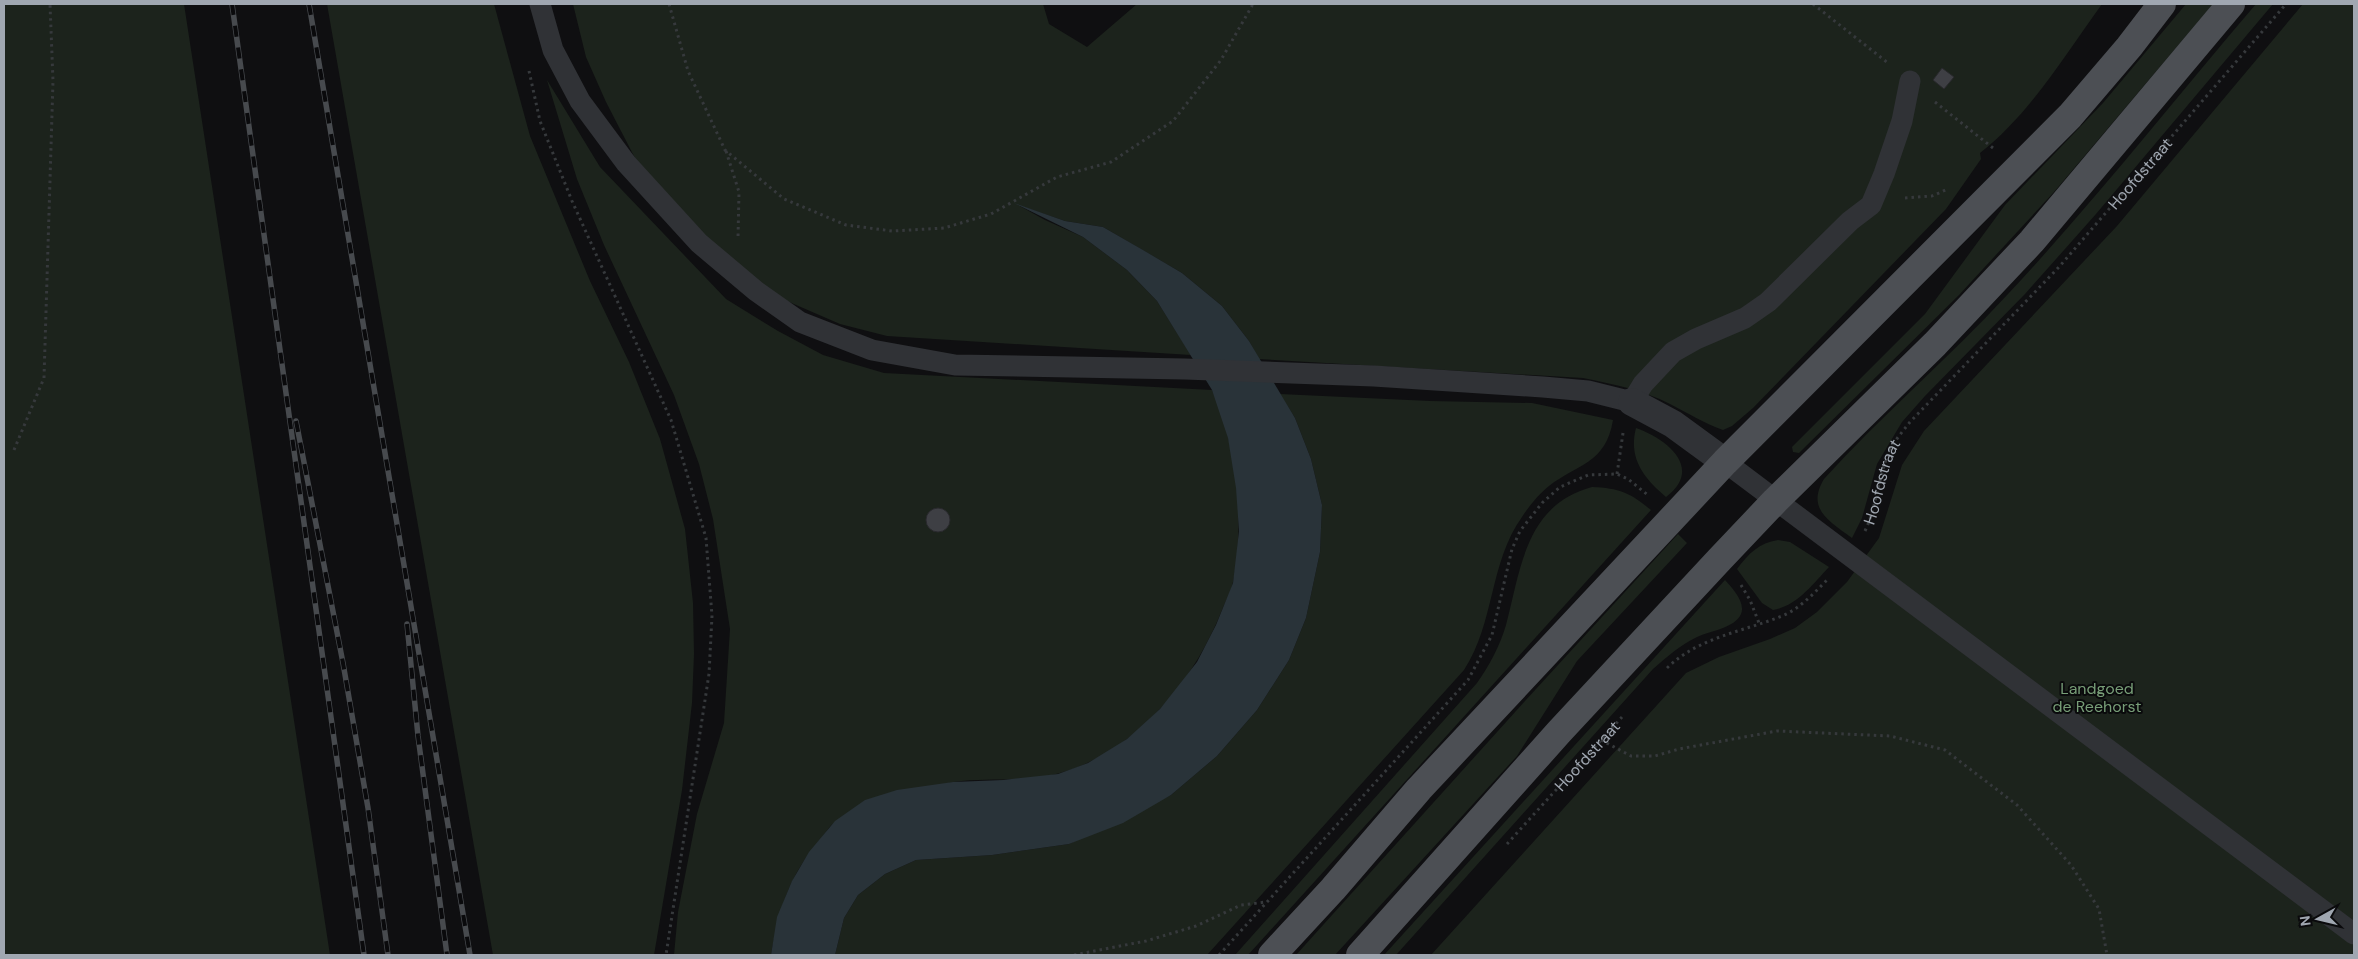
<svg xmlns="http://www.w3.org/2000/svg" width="2358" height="959" font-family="'DM Sans',sans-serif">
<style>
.green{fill:#1c231c}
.water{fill:#293339}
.building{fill:#3e3f44;stroke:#29292d}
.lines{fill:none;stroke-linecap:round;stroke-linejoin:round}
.path{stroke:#36393c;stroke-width:3;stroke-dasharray:2.5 4;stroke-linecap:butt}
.service{stroke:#303236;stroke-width:21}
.minor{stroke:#303236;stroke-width:28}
.primary{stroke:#4c4f54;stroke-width:28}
.rail-casing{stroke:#474a4e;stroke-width:5.5}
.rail{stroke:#0a0a0c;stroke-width:4;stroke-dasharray:11;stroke-linecap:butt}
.labels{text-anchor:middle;stroke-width:4;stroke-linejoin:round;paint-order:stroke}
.street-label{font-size:16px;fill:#a0a7b1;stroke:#0a0a0c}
.park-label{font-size:16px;fill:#779d77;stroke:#0a0a0c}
</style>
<rect width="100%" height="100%" fill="#0f0f11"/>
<path class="green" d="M4,4H184L330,955H4Z
M327,4H494L530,136L590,281L629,362L660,439L685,529L693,603L694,654L692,703L682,790L654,955H493Z
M573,4H1043L1049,24L1087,47L1137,4H2102C2065,55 2030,114 1980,153L1981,159L1946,209L1753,408L1732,426L1723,430C1703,423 1688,413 1670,404C1643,390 1613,384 1583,378L1259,359L1249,341L1222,306L1182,273L1103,227L1065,221L1018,205L1045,220L1083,237L1127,270L1157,301L1191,355L887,336L840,324L780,298L674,214L636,160L606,102L586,57Z
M2186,4H2213L2054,192L1959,295L1799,453L1793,452L1792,447L1925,314L2005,205L2103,103Z
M2256,4H2273L2096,214L2025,294L1925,396L1902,422L1877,464L1862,518L1852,538C1829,521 1806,509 1824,479C1882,415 1949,358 2008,294C2095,201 2173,101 2256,4Z
M2303,4H2354V955H1431L1686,673L1719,657L1770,639L1795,628L1817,612L1847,582L1879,538L1902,465L1924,431L2117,226Z
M547,80L600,167L726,299L778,331L823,355L884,373L1212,390C1237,444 1245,524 1233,582C1231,591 1226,601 1222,610C1194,681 1136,752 1060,773C1025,783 989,777 954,782C934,785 912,796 893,802C875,808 854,812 837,821C830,824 825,834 820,840C789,875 779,910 771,955H674L678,912L697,814L724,723L730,629L713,519L699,464L674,395L604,245L577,179Z
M1280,394L1430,401L1532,403L1613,420C1606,464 1577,464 1549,486C1539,494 1529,506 1522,517C1489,563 1495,623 1464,670L1207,955H835L844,918L858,895L885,874L916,860L992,855L1069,844L1171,795L1217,756L1257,710L1289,660L1306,618L1320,552L1322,505L1311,459L1295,418Z
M1636,428C1667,439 1704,468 1666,497C1644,478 1628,459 1636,428Z
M1592,487C1619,488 1631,493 1651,510L1248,955H1235L1477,683C1489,666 1500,646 1506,625C1521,569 1525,505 1592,487Z
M1678,534L1687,543L1577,661L1517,756L1335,955H1296L1525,701Z
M1778,540L1790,542L1829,567C1813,584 1797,606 1773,610L1762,603L1737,569C1749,553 1759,543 1778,540Z
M1725,580C1732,588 1746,602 1741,614C1735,628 1710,631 1697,637C1680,645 1667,657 1653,669L1396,955H1384Z"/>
<path class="water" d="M1014,203L1065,221L1103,227L1143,250L1182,273L1222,306L1249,341L1295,418L1311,459L1322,505L1320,552L1306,618L1289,660L1257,710L1217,756L1171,795L1123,823L1069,844L992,855L916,860L885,874L858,895L844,918L835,955H771L777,917L792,881L809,852L835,821L865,800L897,790L953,782L1003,780L1058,774L1088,763L1127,739L1160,709L1197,662L1216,625L1233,583L1239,531L1236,488L1228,438L1212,390L1157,301L1127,270L1083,237Z"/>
<path class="building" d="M1942,68L1954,77L1944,89L1933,80Z
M926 520a12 12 0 1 1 24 0a12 12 0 1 1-24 0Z"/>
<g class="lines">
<g class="path">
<path d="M669,4L688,71L725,150L784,199L846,225L892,231L944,228L991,214L1057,177L1111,162L1173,121L1221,60L1253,4"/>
<path d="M1813,4L1888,63"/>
<path d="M529,71L540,121L572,201L671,420L706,538L712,616L709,674L666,955"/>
<path d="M1935,102L1993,148"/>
<path d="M726,151L739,192L738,238"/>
<path d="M1905,198L1932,196L1948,189"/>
<path d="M14,450L44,378L53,81L50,4"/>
<path d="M1617,474L1623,433"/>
<path id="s1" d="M1865,531C1877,506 1878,476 1890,450C1895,440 1903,431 1910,422L2059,267L2286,4"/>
<path d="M1741,585L1750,600L1759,623"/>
<path d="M1667,668C1699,637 1742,632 1782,616C1801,608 1815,592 1829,578"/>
<path d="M1601,740L1631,756H1655L1679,749L1777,731L1890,736L1945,750L2017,805L2071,865L2099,909L2107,955"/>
<path id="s2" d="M1507,844L1622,717"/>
<path d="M1074,955L1146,941L1196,926L1241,905L1266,902"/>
<path d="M1219,955L1468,680L1492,635L1512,549L1520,531L1542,503L1560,487L1588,475L1617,474L1628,479L1649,496"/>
</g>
<path class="service" d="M540,4L553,50L580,101L626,163L699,243L756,291L800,322L872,350L955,365L1185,369L1374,376L1543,387L1588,391L1632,402L1643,384L1673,352L1696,339L1745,318L1768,302L1850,221L1871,205L1884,174L1902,121L1910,81
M1725,462L2354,934"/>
<path class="minor" d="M1632,402L1673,424L1725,462"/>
<path class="primary" d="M1272,955L1333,889L1419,789L1725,462L2070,116L2129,47L2162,4
M1360,955L1559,732L1719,560L1775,501L1935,344L2032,241L2231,4"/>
<g class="rail-casing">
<path id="rail" d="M232,4L364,955
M309,4L470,955
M296,421L343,663L368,808L388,955
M407,624L418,736L447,955"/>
</g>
<use href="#rail" class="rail"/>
</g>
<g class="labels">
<g class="street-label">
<text dy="6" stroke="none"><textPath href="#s1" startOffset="458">Hoofdstraat</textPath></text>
<text dy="6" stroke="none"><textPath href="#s1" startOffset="52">Hoofdstraat</textPath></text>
<text dy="6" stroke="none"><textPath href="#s2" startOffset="119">Hoofdstraat</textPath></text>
</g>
<g class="park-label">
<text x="2097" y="694">Landgoed<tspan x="2097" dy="18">de Reehorst</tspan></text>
</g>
</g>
<rect width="2358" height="959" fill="none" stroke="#a0a7b1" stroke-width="10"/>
<g transform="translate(2318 919) rotate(262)" stroke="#0a0a0c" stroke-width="4" paint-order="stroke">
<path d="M0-4L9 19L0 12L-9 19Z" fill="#a0a7b1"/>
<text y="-8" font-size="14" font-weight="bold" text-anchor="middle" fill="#a0a7b1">N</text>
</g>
</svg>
